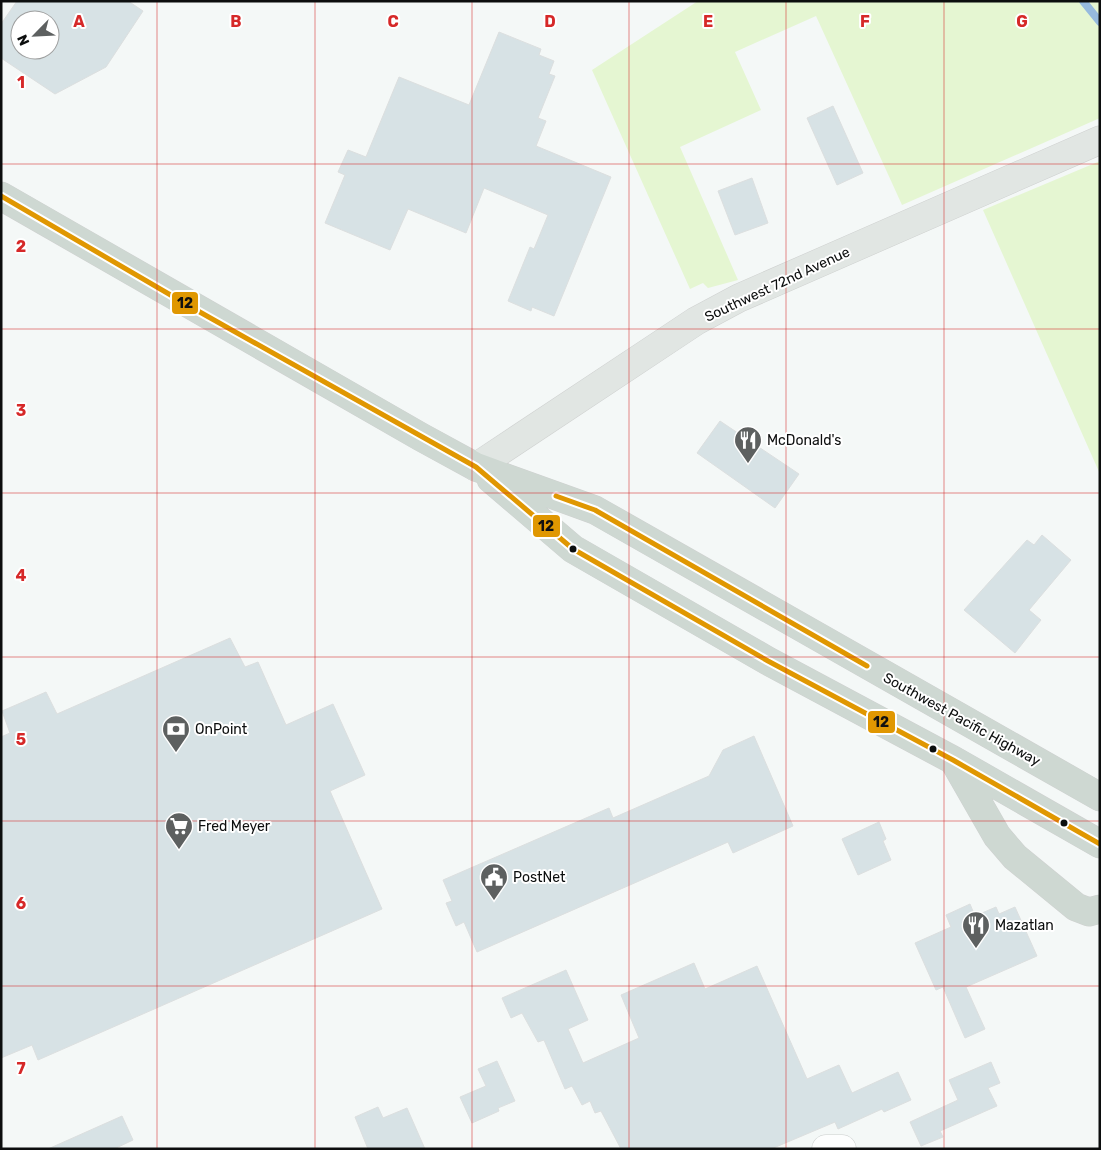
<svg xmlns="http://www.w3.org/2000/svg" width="1101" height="1150" font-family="Rubik,sans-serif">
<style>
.green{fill:#e5f6d2}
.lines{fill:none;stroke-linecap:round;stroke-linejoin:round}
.stream{stroke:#96bade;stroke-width:8}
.building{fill:#d7e2e5;stroke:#dcdfdf;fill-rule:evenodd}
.minor-casing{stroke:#cacdcc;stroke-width:29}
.major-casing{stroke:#cfd1d0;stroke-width:29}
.highway-casing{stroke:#cfd1d0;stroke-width:29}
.minor{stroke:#fdfefe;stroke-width:28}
.major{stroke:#e1e6e3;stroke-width:28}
.highway{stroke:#ced8d2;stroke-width:28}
.bus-1-casing{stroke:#fff;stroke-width:9}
.bus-1{stroke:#e09701;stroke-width:5}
.grid{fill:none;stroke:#d62828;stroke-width:1;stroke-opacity:0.55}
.bus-dot{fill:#0c0e0e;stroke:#fff;stroke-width:2}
.labels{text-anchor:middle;stroke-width:4;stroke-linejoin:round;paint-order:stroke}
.street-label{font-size:14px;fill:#0c0e0e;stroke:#fff}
.poi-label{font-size:14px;fill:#0c0e0e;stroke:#fff;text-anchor:start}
.grid-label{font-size:16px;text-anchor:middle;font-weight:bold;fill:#d62828;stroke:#fff;stroke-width:4;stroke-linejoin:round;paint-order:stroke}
.line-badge{stroke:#fff;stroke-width:2}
.pale-badge-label{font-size:14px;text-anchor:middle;font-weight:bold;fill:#111}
</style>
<rect width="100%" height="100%" fill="#f4f8f7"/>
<path class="green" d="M698,1H1100V118L902,205L816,16L735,52L761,110L680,147L738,280L708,288L703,283L690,289L592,70Z
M1100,161V474L983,210Z"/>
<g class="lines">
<path class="stream" d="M1083,1L1100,22"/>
</g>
<path class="building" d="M17,1H128L143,11L106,67L55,94L1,58V24ZM20,20H50V50H20Z
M499,32L541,49L539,55L554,61L549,74L555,76L538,118L546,121L536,146L611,177L554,316L532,307L531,311L508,301L530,247L534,249L548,215L484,188L466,233L408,209L390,250L325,223L345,175L338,172L348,150L366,157L399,77L469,105Z
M833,106L863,173L837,185L807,118Z
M752,178L768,223L735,235L718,191Z
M720,421L799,474L775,508L697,453Z
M1042,535L1071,560L1029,610L1041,620L1015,653L964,610L1027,540L1034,545Z
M230,638L245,667L258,662L286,725L333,704L365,775L330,791L382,909L38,1060L32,1045L1,1058V737L10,733L2,711L46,692L57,714Z
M754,736L793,826L733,853L728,842L477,952L464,922L456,926L446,903L452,901L443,880L609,808L613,818L709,776L723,750Z
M879,822L886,839L883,841L891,860L858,875L842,839Z
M970,904L975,916L996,907L999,914L1015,907L1037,956L966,987L985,1029L965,1038L943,987L936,990L915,943L951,927L946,915Z
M694,963L705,989L757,966L807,1079L839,1065L852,1093L898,1072L911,1100L884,1112L882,1109L838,1129L835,1122L771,1149H621L601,1111L595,1113L590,1101L582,1105L572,1086L565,1089L544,1040L538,1042L522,1013L511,1018L502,998L566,970L588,1020L568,1029L583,1063L639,1038L621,995Z
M497,1061L515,1101L498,1108L499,1111L472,1123L460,1097L486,1086L478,1069Z
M991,1062L1000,1083L988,1088L997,1106L940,1131L943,1137L921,1146L910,1122L958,1100L949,1080Z
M378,1107L383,1118L407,1108L425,1149H368L355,1117Z
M122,1116L133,1140L114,1149H48Z"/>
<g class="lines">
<g class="minor-casing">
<path id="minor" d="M826,1149H842"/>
</g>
<g class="major-casing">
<path id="major" d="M476,467L696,321L739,298L1100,140"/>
</g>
<g class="highway-casing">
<path id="highway" d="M1,196L421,437L476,467L595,510L1100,797
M491,479L573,549L768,661L953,760L1100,844
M954,761L997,836L1015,857L1076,907L1089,912L1100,909"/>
</g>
<use href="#minor" class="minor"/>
<use href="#major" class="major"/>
<use href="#highway" class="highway"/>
<g class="bus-1-casing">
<path id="bus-1" d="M1,196L198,311L476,467L573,549L768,661L953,760L1100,844
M556,496L595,510L867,666"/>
</g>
<use href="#bus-1" class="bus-1"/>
</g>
<path class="grid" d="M157,1V1149M315,1V1149M472,1V1149M629,1V1149M786,1V1149M944,1V1149M1,164H1100M1,329H1100M1,493H1100M1,657H1100M1,821H1100M1,986H1100"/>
<defs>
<g id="restaurant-pin" transform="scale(1.4375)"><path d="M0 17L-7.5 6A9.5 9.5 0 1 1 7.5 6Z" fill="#5d6060" stroke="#fff"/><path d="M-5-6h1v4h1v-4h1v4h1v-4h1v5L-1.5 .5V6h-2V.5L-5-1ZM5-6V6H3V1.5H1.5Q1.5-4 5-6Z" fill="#fff"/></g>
<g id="bank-pin" transform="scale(1.4375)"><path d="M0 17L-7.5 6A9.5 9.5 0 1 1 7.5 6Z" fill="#5d6060" stroke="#fff"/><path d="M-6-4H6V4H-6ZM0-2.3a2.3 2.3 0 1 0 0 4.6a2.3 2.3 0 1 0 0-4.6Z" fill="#fff"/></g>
<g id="supermarket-pin" transform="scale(1.4375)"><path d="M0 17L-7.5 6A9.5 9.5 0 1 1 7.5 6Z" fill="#5d6060" stroke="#fff"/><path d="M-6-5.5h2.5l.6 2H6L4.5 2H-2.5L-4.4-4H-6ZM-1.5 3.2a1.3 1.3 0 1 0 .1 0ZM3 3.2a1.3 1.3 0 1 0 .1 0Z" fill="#fff"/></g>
<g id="civic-pin" transform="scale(1.4375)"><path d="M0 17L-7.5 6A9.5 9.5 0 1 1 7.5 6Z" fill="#5d6060" stroke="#fff"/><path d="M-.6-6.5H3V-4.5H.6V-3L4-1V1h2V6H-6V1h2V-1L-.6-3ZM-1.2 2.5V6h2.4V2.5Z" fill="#fff"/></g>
</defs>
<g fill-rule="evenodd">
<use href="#restaurant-pin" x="748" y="440"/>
<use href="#bank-pin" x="176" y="729"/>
<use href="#supermarket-pin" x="179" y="826"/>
<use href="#civic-pin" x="494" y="877"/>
<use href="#restaurant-pin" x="976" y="925"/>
</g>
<g class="bus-dot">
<circle cx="573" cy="549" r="4.5"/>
<circle cx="933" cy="749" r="4.5"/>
<circle cx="1064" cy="823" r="4.5"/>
</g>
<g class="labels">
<g class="street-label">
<text transform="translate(777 284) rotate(-25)" y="5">Southwest 72nd Avenue</text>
<text transform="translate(962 719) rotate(29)" y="5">Southwest Pacific Highway</text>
</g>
<g class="poi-label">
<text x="767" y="445">McDonald's</text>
<text x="195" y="734">OnPoint</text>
<text x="198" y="831">Fred Meyer</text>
<text x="513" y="882">PostNet</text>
<text x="995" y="930">Mazatlan</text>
</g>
</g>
<g class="grid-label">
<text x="79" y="27">A</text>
<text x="236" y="27">B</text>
<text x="393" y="27">C</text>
<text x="550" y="27">D</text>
<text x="708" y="27">E</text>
<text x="865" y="27">F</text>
<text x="1022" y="27">G</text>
<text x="21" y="88">1</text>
<text x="21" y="252">2</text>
<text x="21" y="416">3</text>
<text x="21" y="581">4</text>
<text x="21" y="745">5</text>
<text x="21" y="909">6</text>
<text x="21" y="1074">7</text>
</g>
<g class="line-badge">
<rect x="171" y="291" width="28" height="24" rx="5" fill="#e09701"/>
<rect x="532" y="514" width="29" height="24" rx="5" fill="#e09701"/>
<rect x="867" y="710" width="29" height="24" rx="5" fill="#e09701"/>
</g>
<g class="pale-badge-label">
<text x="185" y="308">12</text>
<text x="546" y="531">12</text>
<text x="881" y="727">12</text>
</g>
<rect width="1101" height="1150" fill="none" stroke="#0c0e0e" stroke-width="5"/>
<g transform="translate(35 35) rotate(246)"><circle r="24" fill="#ffffff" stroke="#9e9f9f"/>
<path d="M0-4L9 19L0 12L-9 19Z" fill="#5d6060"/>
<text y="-8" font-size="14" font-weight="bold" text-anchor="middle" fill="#0c0e0e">N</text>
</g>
</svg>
